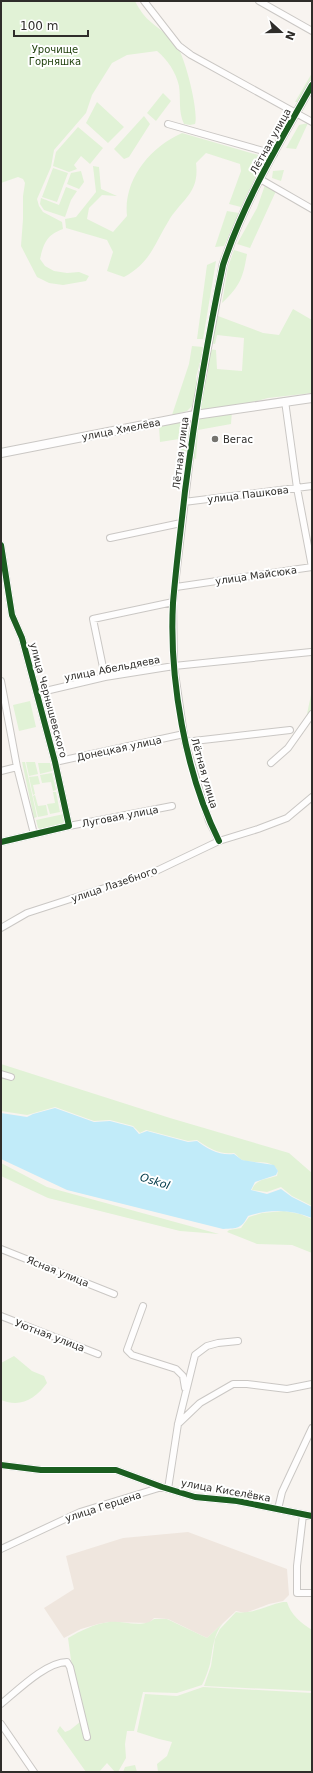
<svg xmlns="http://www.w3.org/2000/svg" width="313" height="1773" font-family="'DejaVu Sans',sans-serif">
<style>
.built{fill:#efe6de}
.green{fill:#e1f2d6}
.water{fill:#c1ebf9}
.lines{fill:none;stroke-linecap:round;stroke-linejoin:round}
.minor-casing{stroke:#cac7c4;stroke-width:8}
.tertiary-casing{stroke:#cac7c4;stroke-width:9}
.secondary-casing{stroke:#cac7c4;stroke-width:10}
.minor{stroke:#fefdfd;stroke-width:6}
.tertiary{stroke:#fefdfd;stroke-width:7}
.secondary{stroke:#fefdfd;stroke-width:8}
.cycleway-casing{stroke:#fff;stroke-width:8}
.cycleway{stroke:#1b5e20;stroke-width:6}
.poi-dot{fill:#75736f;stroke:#fff;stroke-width:1.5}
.labels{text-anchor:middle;stroke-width:4;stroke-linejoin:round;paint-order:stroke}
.park-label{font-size:10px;fill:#1d3f0a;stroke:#fff}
.street-label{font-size:10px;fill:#2f2d2a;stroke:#fff}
.poi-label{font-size:10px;fill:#2f2d2a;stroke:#fff;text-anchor:start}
.water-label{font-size:11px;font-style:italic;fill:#003948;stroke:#fff}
</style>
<rect width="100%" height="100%" fill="#f8f4f0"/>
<path class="built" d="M188,1532L287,1569L289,1595L283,1601L269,1604L245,1613L236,1611L207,1638L168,1619L154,1618L149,1623L109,1622L98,1624L81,1629L64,1638L44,1608L74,1589L66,1556L123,1538Z"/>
<path class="green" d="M1,1H135C137,5 140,10 143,14C152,26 168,32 177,46C185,57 199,112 195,124L190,125L184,124C178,111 181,99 179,86C176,72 167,59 157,51L127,55L112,63L92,95L86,113L54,150L51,167L37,199L39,206L43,212L62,222L63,229C47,235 44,242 40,259L45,266L54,271L67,273L79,272L89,276L86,281L63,285L49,283L37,277L21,246L23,219V196L25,183L23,179L18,177L1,183Z
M312,73V81L299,102H295Z
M163,93L171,101L156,121L147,113Z
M97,102L124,127L108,143L86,123Z
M289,114L292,115L274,148L270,149Z
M144,116L150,124L129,157L124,159L114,149Z
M308,123L296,149L286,148L299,125Z
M78,127L103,148L90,164L81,156L74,165L77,169L69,172L53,166L56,152Z
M182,133L265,157L241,207L229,204L241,171L240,164L206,153L196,163C200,194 181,199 168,222C154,245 150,263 124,277L107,271L113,252L107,240L66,228L65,219L76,217L96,192L93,166L99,167L101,189L117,196L102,195L89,208L87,219L113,232L127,216C123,180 150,147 182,133Z
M53,168L68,173L57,202L42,197Z
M284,170L281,181L272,178L273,171Z
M81,171L84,182L79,189L67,184L71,173Z
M265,185L276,191L250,248L237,244L257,208Z
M66,187L77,191L71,200L65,217L44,210L40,204L41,198L59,205Z
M227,211L239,213L224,246L215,247Z
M234,250L247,254C243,278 240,286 222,303L228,267Z
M216,261L203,339H197L207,265Z
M293,309L312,320V393L268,398L249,403L203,410L201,409C197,396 206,384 208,372C209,364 208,357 209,349L216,350L217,369L242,371L244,338L217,335L215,344L210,343L218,316L263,333L279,335Z
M192,346L203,347V351L196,377L197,384L192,406L187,411L172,415L189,364Z
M232,411L231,424L198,430L196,459L193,458L197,420L199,418Z
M190,420L192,423L190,437L187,439L185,448L189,451L188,454H181L179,439L160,442L159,426Z
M312,690V710L307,714Z
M30,701L36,727L19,731L13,705Z
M22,762H25L37,817L34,818Z
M26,762H35L38,774L29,776Z
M38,763H50L52,771L40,774Z
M52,773L56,790L53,791L51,782L42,783L40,775Z
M38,776L40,784L33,785L35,794L33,795L29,777Z
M53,792H56L60,812L50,814L47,804L55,803Z
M35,795L38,806L46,805L48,815L38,817L33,796Z
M64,814L65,821L61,826L43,830L38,828L36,820Z
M1,1064L170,1118L289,1153L312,1173V1206L292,1196L281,1187L267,1192L252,1190C255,1179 267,1179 277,1176L278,1171C270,1157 256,1165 242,1160C240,1159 237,1155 234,1153C220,1155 208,1148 197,1140L188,1141L146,1130L140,1133L133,1126L110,1120L94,1121L55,1107L27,1115L1,1111Z
M1,1163L47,1187L219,1234L180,1231L48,1198L1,1176Z
M284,1211L300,1214L312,1219V1253L292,1245L257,1244L227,1232L229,1230L241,1228L249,1217L262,1213Z
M14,1356L32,1371L44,1376L47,1383C35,1399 21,1408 1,1400V1363Z
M283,1602H287C291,1615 301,1623 312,1630V1691L204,1686L211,1666L215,1639L220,1629L236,1612C252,1615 267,1605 283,1602Z
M154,1619H167L207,1638L223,1623C213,1635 213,1649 210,1664C208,1671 205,1679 202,1685L177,1693L143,1692L134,1731H127L125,1744L126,1758L118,1772H115L107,1763L99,1772H86L57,1731L60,1726L65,1732L70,1730L80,1722L86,1741L90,1740L71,1660L68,1638C80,1631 94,1624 109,1622C123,1620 142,1629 154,1619Z
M203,1687L312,1693V1772H158L157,1764L167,1756L172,1742L159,1739L137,1732L145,1694L177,1696Z
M135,1765L137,1772H123L125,1767Z"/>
<path class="water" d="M55,1108L94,1122L110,1121L133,1127L139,1134L147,1131L188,1142L197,1141C207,1149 220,1156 234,1154L242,1160L274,1165L278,1171L276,1175L255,1182L251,1190L267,1194L281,1189L292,1197L312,1207V1218C291,1209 269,1209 248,1216C241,1229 238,1228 223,1229L67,1190L1,1159V1113L27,1117L33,1114Z"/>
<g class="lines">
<g class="minor-casing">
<path id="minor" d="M144,1L179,46L191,55L312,122
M259,1L312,31
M168,124L274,154
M260,179L312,209
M195,415L173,602L174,666L185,742L209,821L219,841
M184,502L312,486
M110,538L181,523
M1,545L12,615L22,638L55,762L69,826L1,842
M176,587L312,567L297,488L285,401
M105,677L93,619L173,602
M1,681L17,767L34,834
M37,693L105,677L174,666L311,652
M185,742L290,730
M55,762L184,734
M271,763L288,748L312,714
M1,771L17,767
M69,826L172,806
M1,928L27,913L154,872L219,841L258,829L287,818L312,797
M1,1074L11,1077
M1,1249L114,1294
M143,1306L127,1350L132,1355L176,1369L183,1376L185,1388
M1,1316L98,1354
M178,1424L200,1403L233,1384H247L287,1389L312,1384
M1,1465L41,1470H116L162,1487L195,1497L237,1501L312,1516
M168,1489L178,1424L195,1355L207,1346L218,1343L238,1341
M278,1509L282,1492L312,1428
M303,1515L297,1566V1593H312
M1,1549L80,1512L162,1487
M1,1704C17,1691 46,1662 67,1662L70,1667L87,1737
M1,1724L34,1772"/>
</g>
<g class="tertiary-casing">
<path id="tertiary" d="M195,415L223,265C244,201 279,143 312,85"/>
</g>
<g class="secondary-casing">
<path id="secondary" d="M1,453L195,415L312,398"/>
</g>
<use href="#minor" class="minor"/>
<use href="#tertiary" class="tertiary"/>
<use href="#secondary" class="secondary"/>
<g class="cycleway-casing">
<path id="cycleway" d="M1,545L12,615L22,638L55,762L69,826L1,842
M219,841C185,773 169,678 173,603C176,566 181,528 185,491C195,415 207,340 223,265C244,201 279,143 312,85
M1,1465L41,1470H116L162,1487L195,1497L237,1501L312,1516"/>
</g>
<use href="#cycleway" class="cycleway"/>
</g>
<circle class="poi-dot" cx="215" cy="439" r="4"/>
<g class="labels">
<g class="park-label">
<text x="55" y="53">Урочище<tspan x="55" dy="12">Горняшка</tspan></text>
</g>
<g class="street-label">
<text transform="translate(270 141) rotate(-61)" y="4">Лётная улица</text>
<text transform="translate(121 429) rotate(-11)" y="4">улица Хмелёва</text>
<text transform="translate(180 453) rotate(-83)" y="4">Лётная улица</text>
<text transform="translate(248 494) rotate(-7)" y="4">улица Пашкова</text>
<text transform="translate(256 575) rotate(-8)" y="4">улица Майсюка</text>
<text transform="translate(112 668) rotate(-11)" y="4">улица Абельдяева</text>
<text transform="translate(49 700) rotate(75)" y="4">улица Чернышевского</text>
<text transform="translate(119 748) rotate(-12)" y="4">Донецкая улица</text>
<text transform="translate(205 773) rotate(74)" y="4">Лётная улица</text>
<text transform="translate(120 816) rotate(-11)" y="4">Луговая улица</text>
<text transform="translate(114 884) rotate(-19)" y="4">улица Лазебного</text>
<text transform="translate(58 1271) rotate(22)" y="4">Ясная улица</text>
<text transform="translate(50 1335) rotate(21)" y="4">Уютная улица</text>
<text transform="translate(226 1490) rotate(10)" y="4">улица Киселёвка</text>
<text transform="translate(103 1506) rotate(-18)" y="4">улица Герцена</text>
</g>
<g class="poi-label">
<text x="223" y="443">Вегас</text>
</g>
<g class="water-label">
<text transform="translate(155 1181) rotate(17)" y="4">Oskol</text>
</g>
</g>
<rect width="313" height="1773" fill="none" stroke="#2f2d2a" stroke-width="4"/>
<g transform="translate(281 32) rotate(111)" stroke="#ffffff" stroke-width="3" paint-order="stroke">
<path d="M0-3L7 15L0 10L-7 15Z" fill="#2f2d2a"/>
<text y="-6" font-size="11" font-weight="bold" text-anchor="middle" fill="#2f2d2a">N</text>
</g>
<path d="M14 30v6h74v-6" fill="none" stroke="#2f2d2a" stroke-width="2"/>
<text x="20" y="30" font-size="12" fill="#2f2d2a" stroke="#ffffff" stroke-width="3" paint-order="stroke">100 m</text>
</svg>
